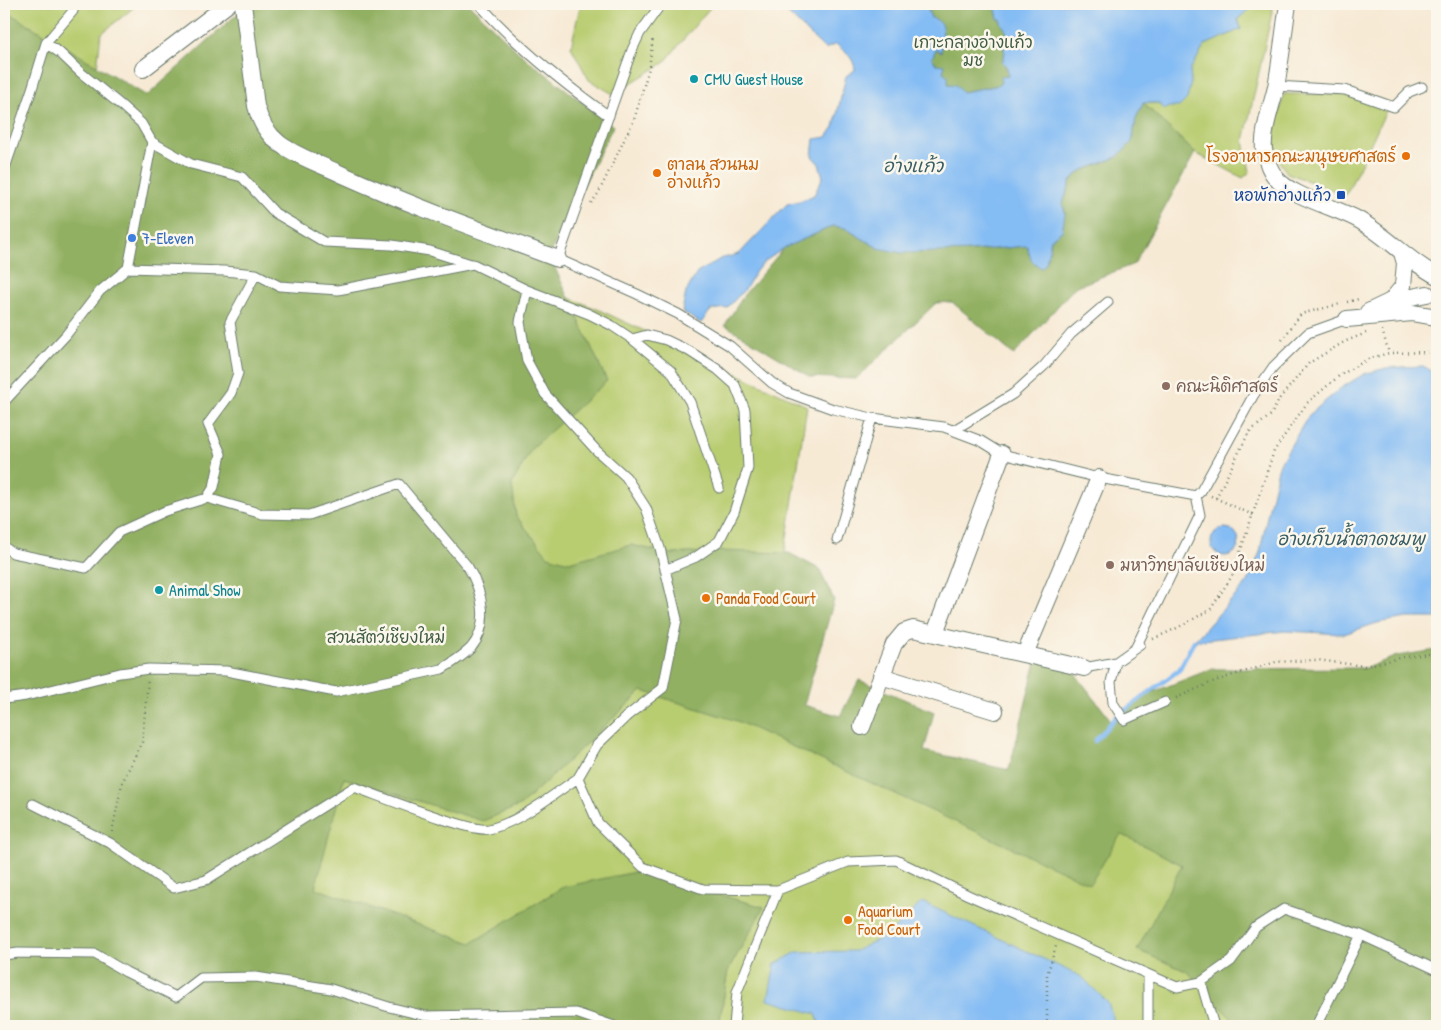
<svg xmlns="http://www.w3.org/2000/svg" width="1441" height="1030" font-family="'Patrick Hand','Playpen Sans Thai',sans-serif">
<style>
.green{fill:#b8cc70;stroke:#6c8452}
.forest{fill:#92b062;stroke:#58764b}
.water{fill:#84bcf4;stroke:#527c94}
.lines{fill:none;stroke-linecap:round;stroke-linejoin:round}
.stream{stroke:#84bcf4;stroke-width:4.5}
.service-casing{stroke:#6b7a6c;stroke-width:11}
.minor-casing{stroke:#6b7a6c;stroke-width:18}
.path{stroke:#6b7a6c;stroke-width:2.5;stroke-dasharray:1 4;stroke-linecap:butt}
.service{stroke:#fff;stroke-width:9}
.minor{stroke:#fff;stroke-width:16}
.culture-dot{fill:#0f9aa8;stroke:#fbf7ec;stroke-width:2}
.food-dot{fill:#e8710a;stroke:#fbf7ec;stroke-width:2}
.transit-dot{fill:#1a4fb4;stroke:#fbf7ec;stroke-width:2}
.shop-dot{fill:#3f7fe0;stroke:#fbf7ec;stroke-width:2}
.education-dot{fill:#8d6e63;stroke:#fbf7ec;stroke-width:2}
.labels{text-anchor:middle;stroke-width:5;stroke-linejoin:round;paint-order:stroke}
.park-label{font-size:16px;fill:#3e5a40;stroke:#fbf7ec}
.culture-label{font-size:16px;fill:#0d838f;stroke:#fbf7ec;text-anchor:start}
.food-label{font-size:16px;fill:#c56008;stroke:#fbf7ec;text-anchor:start}
.transit-label{font-size:16px;fill:#164399;stroke:#fbf7ec;text-anchor:end}
.shop-label{font-size:16px;fill:#366cbe;stroke:#fbf7ec;text-anchor:start}
.education-label{font-size:16px;fill:#785e54;stroke:#fbf7ec;text-anchor:start}
.water-label{font-size:18px;font-style:italic;fill:#385d64;stroke:#fbf7ec}
</style>
<rect width="100%" height="100%" fill="#fbf7ec"/>
<filter id="ink" filterUnits="userSpaceOnUse"><feTurbulence type="fractalNoise" baseFrequency=".02" numOctaves="2"/><feDisplacementMap in="SourceGraphic" scale="10" xChannelSelector="R" yChannelSelector="G"/><feConvolveMatrix kernelMatrix="1 2 1 2 8 2 1 2 1" color-interpolation-filters="sRGB"/></filter>
<filter id="wash" filterUnits="userSpaceOnUse"><feTurbulence type="fractalNoise" baseFrequency=".0096" numOctaves="4" result="noise"/><feDisplacementMap in="SourceGraphic" scale="20" xChannelSelector="R" yChannelSelector="G"/><feGaussianBlur stdDeviation="1.12" result="paint"/><feColorMatrix in="noise" values="0 0 0 0 0 0 0 0 0 0 0 0 0 0 0 0 0 1.4 0 .05"/><feComposite in="paint" operator="in"/></filter>
<g filter="url(#wash)">
<rect width="100%" height="100%" fill="#f7ead5"/>
<path class="green" d="M4,4H138L101,34L97,67L206,150L597,309L807,406L759,723L1092,827L1262,801L1437,1026H4Z
M582,4H713L664,63L613,94L589,80L571,47L579,10Z
M1255,4L1273,8L1244,141L1250,172L1243,178L1195,153L1143,103H1159L1191,82L1190,70L1205,45L1241,29L1238,19Z
M1284,94H1348L1387,109L1346,195L1287,173L1276,157L1274,135Z"/>
<path class="forest" d="M248,4H469L519,53L613,126L549,255L607,381L532,448L512,484L516,516L548,556L569,562L631,545L672,554L719,551L789,553L819,569L834,600L804,705L840,716L859,680L934,712L924,751L1009,770L1038,654L1064,659L1113,723L1148,694L1211,669L1366,668L1397,656L1437,650V1026H1230L1231,1018L1188,972L1137,950L1182,865L1121,834L1090,884L737,721L642,691L521,805L483,821L344,778L315,888L471,943L563,887L635,872L764,907L728,971L719,1026H4V10L147,96Z
M931,4H995L998,19H1001V23C1015,39 1000,40 1005,53L1003,57L1008,76L1003,77L1002,83L995,86L962,92L948,84L943,72L932,58L936,49L941,52L944,39L931,18L928,10Z
M1143,103L1195,153L1134,264L1075,287L1014,355L952,302L936,303L856,379L810,377L725,325L744,295L784,248L833,226L845,228L878,248L972,251L1027,246L1029,255L1050,251L1051,239L1065,214L1063,203L1071,180L1081,171L1117,157L1132,142L1136,118Z"/>
<path class="water" d="M778,4H931L928,10L931,18C948,20 942,41 941,52L936,49L932,58L936,64L945,65L943,72L948,76V84L956,85L962,92L995,86L1001,83L1000,77L1008,76L1007,66L1002,62L1005,53C1000,40 1015,39 1001,23V19H998L995,4H1255L1238,19L1241,29L1205,45L1190,70L1191,82L1187,99L1179,107H1168L1165,110L1159,103H1143L1136,118L1132,142L1117,157L1081,171L1071,180L1063,203L1065,214L1062,231L1051,239L1046,263L1041,268L1031,260L1027,246L972,251L902,253L878,248L845,228L833,226L784,248L764,262L756,271L746,288L727,308L711,310L701,323L682,312L686,292L697,273L720,259L739,254L787,204L803,200L814,195L823,177L819,164L812,156L814,139L827,137L834,127L846,76L855,70C854,57 845,52 836,44L825,49Z
M1423,366L1437,374V618H1407L1377,623L1344,634L1285,631L1194,641L1248,582L1260,552L1266,521L1279,465L1309,415L1341,388L1364,374L1386,368Z
M1211 542a14 14 0 1 1 28 0a14 14 0 1 1-28 0Z
M922,902L1082,977L1108,1003L1116,1026H825L819,1023L816,1014L768,1000L775,964L797,952L855,951L889,934Z"/>
<g class="lines">
<path class="stream" d="M1095,741L1115,718L1179,670L1194,641"/>
</g>
</g>
<g filter="url(#ink)">
<g class="lines">
<g class="service-casing">
<path id="service" d="M479,4C515,44 564,84 609,116
M661,4L640,33L632,50L558,259L637,294L678,314L730,346L772,383L789,393L833,409L872,418L944,427L981,441L1002,454L1099,478L1196,496
M1276,86L1345,90L1394,107L1409,92L1422,87
M152,142L191,164L242,177L275,213L324,242L392,245L430,251L471,264
M4,171L32,89L46,43L73,11V4
M128,268L224,271L256,274L279,286L338,290L473,264L527,290L520,322L527,361L545,394L596,450L626,477L646,508L660,548L677,619L663,688L627,716L597,745L578,778L598,823L643,867L703,889L778,890L848,862L896,860L968,895L1177,987L1201,982L1231,961L1256,927L1284,909L1361,935L1316,1026
M527,290L589,314L611,325L632,339L671,371L690,402L719,488
M632,339L647,335L666,340L689,351L717,369L735,385L745,410L748,468L734,512L719,541L696,557L665,570
M4,402L66,335L100,291L128,268L152,142L141,123L122,106L80,72L60,53L46,43
M954,430L1013,394L1044,366L1071,334L1108,302
M1196,496L1201,491L1253,396L1273,367L1308,333L1347,319
M207,498L214,487L221,454L208,424L231,393L238,373L230,322L256,274
M837,540L872,418
M4,547L13,553L86,568L119,532L165,511L207,498L262,514L309,515L399,484L468,567C482,591 491,624 471,648C463,656 452,663 442,669L336,692L226,671L149,669L120,673L26,696L4,699
M1140,645L1116,662L1111,682L1113,703L1124,720L1165,702
M1136,647L1200,515L1196,496
M1084,668L1116,662
M33,804L110,843L174,888L206,880L354,787C377,795 471,833 489,829C520,822 551,796 578,778
M1361,935L1437,970
M4,955L18,953L95,954L126,972L176,997L201,978L256,977L331,989L389,1007L426,1016L576,1013L614,1026
M1148,975V1026
M1201,982L1214,1026
M734,1026L737,992L778,890"/>
</g>
<g class="minor-casing">
<path id="minor" d="M243,4L256,106C260,122 267,134 280,144C298,157 322,165 341,174C412,206 485,232 558,259
M1288,4C1284,31 1281,59 1276,87C1272,105 1262,131 1264,150C1266,159 1270,171 1276,178C1289,195 1336,208 1357,219C1386,235 1408,261 1437,276
M143,69L228,4
M1391,301L1403,286L1405,263L1402,253
M1368,312L1391,301L1427,294
M1347,319L1412,313L1437,317
M935,633L1002,454
M1025,654L1099,478
M881,676L995,711
M862,727L894,644L904,632L913,629L1084,668"/>
</g>
<path class="path" d="M591,203L598,194L634,120L649,68L653,37
M1347,302L1359,299
M1382,330L1389,353
M1282,340L1301,314L1340,304
M1211,496L1253,515
M1216,498L1249,432L1271,415L1280,398L1309,363L1344,342L1366,333
M1153,639L1177,628L1210,610L1232,576L1274,451L1307,403L1339,376L1368,359L1389,353L1429,352L1437,354
M1176,698L1217,680L1276,662L1317,660L1365,666L1404,657L1437,653
M112,832L122,783L142,742L148,680
M1047,1026V975L1056,946"/>
<use href="#service" class="service"/>
<use href="#minor" class="minor"/>
</g>
</g>
<g class="culture-dot">
<circle cx="694" cy="79" r="5"/>
<circle cx="159" cy="590" r="5"/>
</g>
<g class="food-dot">
<circle cx="1406" cy="156" r="5"/>
<circle cx="657" cy="173" r="5"/>
<circle cx="706" cy="598" r="5"/>
<circle cx="848" cy="920" r="5"/>
</g>
<rect class="transit-dot" x="1336" y="190" width="10" height="10" rx="2.5"/>
<circle class="shop-dot" cx="132" cy="238" r="5"/>
<g class="education-dot">
<circle cx="1166" cy="386" r="5"/>
<circle cx="1110" cy="565" r="5"/>
</g>
<g class="labels">
<g class="park-label">
<text x="973" y="48">เกาะกลางอ่างแก้ว<tspan x="973" dy="18">มช</tspan></text>
<text x="386" y="643">สวนสัตว์เชียงใหม่</text>
</g>
<g class="culture-label">
<text x="704" y="85">CMU Guest House</text>
<text x="169" y="596">Animal Show</text>
</g>
<g class="food-label">
<text x="1396" y="162" text-anchor="end">โรงอาหารคณะมนุษยศาสตร์</text>
<text x="667" y="170">ตาลน สวนนม<tspan x="667" dy="18">อ่างแก้ว</tspan></text>
<text x="716" y="604">Panda Food Court</text>
<text x="858" y="917">Aquarium<tspan x="858" dy="18">Food Court</tspan></text>
</g>
<g class="transit-label">
<text x="1331" y="201">หอพักอ่างแก้ว</text>
</g>
<g class="shop-label">
<text x="142" y="244">7-Eleven</text>
</g>
<g class="education-label">
<text x="1176" y="392">คณะนิติศาสตร์</text>
<text x="1120" y="571">มหาวิทยาลัยเชียงใหม่</text>
</g>
<g class="water-label">
<text x="913" y="172">อ่างแก้ว</text>
<text x="1351" y="545">อ่างเก็บน้ำตาดชมพู</text>
</g>
</g>
<rect width="1441" height="1030" fill="none" stroke="#fbf7ec" stroke-width="20"/>
</svg>
